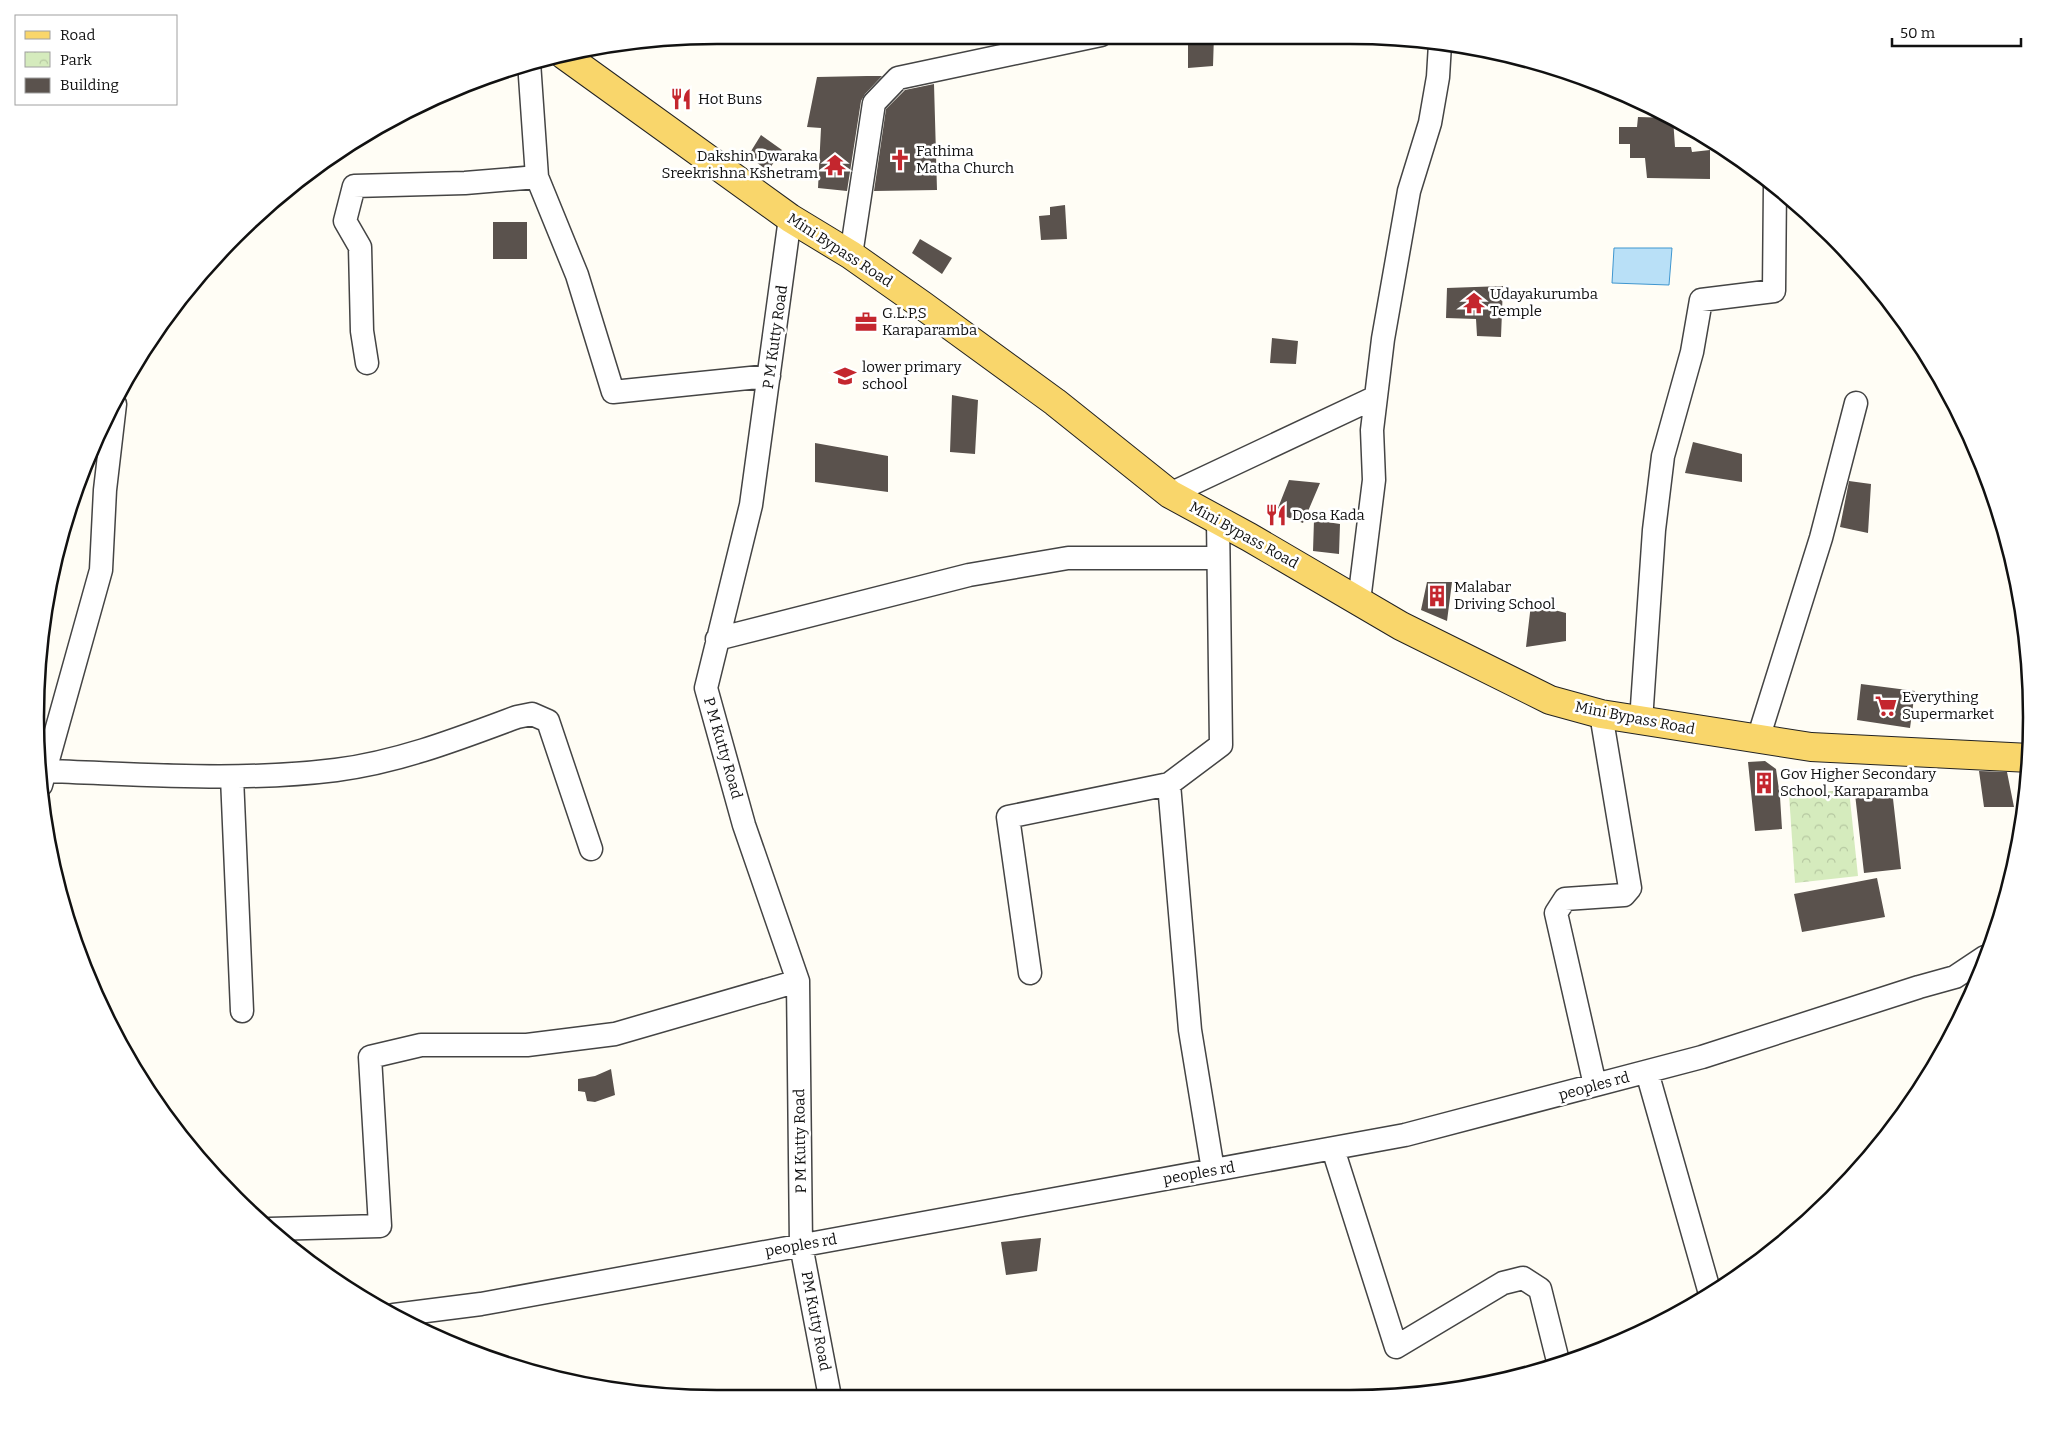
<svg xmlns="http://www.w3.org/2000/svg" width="2067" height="1434" font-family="Bitter,serif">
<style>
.park{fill:url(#park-crowns)}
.water{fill:#b9e0f7;stroke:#3f96cf}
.building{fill:#5a524d}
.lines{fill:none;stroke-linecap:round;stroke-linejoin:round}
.minor-casing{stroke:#444;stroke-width:25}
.major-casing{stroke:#222;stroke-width:30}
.minor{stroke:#fff;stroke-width:22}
.major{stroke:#f9d66b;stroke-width:28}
.labels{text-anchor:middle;stroke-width:5;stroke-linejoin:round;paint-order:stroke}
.poi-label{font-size:15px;fill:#111;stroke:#fff;text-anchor:start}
.street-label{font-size:15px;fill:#111;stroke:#fff}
.rim{fill:none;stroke:#111;stroke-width:2.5}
</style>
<defs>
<pattern id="park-crowns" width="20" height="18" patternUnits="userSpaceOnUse" patternTransform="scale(1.25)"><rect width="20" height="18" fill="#d5ebbd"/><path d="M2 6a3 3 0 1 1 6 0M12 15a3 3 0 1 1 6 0" fill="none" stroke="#b6c8a1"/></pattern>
</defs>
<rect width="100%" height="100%" fill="#fffdf5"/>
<path class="park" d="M1849,790L1858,876L1795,883L1789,794Z"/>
<path class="water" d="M1614,248H1672L1669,285L1612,283Z"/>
<path class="building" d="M1188,35H1214L1213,66L1188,68Z
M867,76H882L865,94L861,101L847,191L818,188L821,128L807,127L817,77Z
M934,84L937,190L874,191L886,109L905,90Z
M1638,117L1673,118L1675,147H1691L1692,152L1710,150V179L1647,178L1645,158H1630V144H1619V127H1637Z
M761,135L782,150L768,171L748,156Z
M1065,205L1067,239L1041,240L1039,216L1050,215V207Z
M493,222H527V259H493Z
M920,239L952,258L942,274L912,253Z
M1503,286L1501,337L1477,336L1476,319L1446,318L1447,288Z
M1272,338L1298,341L1296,364L1270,363Z
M952,395L978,400L975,454L950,452Z
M1693,442L1742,454V482L1685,473Z
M815,443L888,456V492L815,482Z
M1289,480L1320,483L1303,523L1276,513Z
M1849,481L1871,484L1868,533L1840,527Z
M1314,520L1340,524L1339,554L1313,551Z
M1427,582H1452L1447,621L1421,610Z
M1531,604L1566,613V641L1526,647Z
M1861,684L1915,691L1910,728L1857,720Z
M1765,761L1776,769L1780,797L1782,829L1755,831L1748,762Z
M1979,771L2007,772L2014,807H1984Z
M1892,790L1901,869L1864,873L1855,794Z
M1877,878L1885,917L1802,932L1794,894Z
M611,1069L615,1095L595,1102L587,1101L585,1092L578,1091V1079L595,1076Z
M1041,1238L1037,1271L1006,1275L1001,1242Z"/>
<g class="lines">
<g class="minor-casing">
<path id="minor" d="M537,177L577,275L613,392L769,376
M790,218L751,505L706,688L744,825L798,981L801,1245L830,1397
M851,255L874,103L898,78L1101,35
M367,363L362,331L360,247L345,221L354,186L465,183L537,177L529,62
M1170,494L1376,397L1383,339L1409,191L1430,123L1438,77L1440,44
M1359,601L1374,480L1372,430L1376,397
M717,639L969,575L1068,558H1218
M1641,721L1654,530L1663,456L1692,352L1701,300L1774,291L1775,185
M1758,739L1821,538L1856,403
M45,771C142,774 239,782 336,770C399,762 458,739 517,717L532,714L548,721L591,849
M232,777L242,1011
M1169,784L1190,1030L1213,1170
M41,785L101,570L105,490L115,404
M1030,973L1008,817L1169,784L1221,745L1218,520
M1647,1072L1709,1290
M1595,1085L1556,913L1565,899L1624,895L1630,888L1601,714
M1333,1149L1396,1347L1503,1283L1523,1278L1540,1289L1559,1365
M270,1229L380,1226L370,1057L421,1045H527L615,1034L798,981
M394,1315L481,1304L1405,1135L1702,1057L1919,987L1955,977L1985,957"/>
</g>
<g class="major-casing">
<path id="major" d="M564,55L790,218L851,255L922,305L1055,402L1170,494L1249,537L1401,626L1550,700L1601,714L1811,747L2030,758"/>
</g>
<use href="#minor" class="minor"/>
<use href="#major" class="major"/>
</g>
<defs>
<g id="restaurant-bare" transform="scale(1.725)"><path d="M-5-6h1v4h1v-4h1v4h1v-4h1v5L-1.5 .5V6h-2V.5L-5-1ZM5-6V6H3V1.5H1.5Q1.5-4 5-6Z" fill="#c4262e" stroke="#fff" stroke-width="2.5" paint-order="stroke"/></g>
<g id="church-bare" transform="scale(1.725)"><path d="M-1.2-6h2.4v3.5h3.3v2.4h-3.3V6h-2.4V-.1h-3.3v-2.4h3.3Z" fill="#c4262e" stroke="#fff" stroke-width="2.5" paint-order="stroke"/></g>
<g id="temple-bare" transform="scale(1.725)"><path d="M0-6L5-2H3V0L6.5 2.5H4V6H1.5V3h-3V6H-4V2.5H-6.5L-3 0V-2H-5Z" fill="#c4262e" stroke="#fff" stroke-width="2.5" paint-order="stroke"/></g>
<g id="office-bare" transform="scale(1.725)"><path d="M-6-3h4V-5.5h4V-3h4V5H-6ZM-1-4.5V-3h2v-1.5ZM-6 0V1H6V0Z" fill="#c4262e" stroke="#fff" stroke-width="2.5" paint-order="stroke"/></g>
<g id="school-bare" transform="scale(1.725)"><path d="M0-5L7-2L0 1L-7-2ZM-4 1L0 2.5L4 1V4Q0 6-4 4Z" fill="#c4262e" stroke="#fff" stroke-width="2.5" paint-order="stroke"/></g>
<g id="building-bare" transform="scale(1.725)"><path d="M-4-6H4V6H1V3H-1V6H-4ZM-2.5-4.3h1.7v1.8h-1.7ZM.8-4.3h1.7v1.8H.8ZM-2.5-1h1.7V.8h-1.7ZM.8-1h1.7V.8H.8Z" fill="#c4262e" stroke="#fff" stroke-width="2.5" paint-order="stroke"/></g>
<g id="supermarket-bare" transform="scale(1.725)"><path d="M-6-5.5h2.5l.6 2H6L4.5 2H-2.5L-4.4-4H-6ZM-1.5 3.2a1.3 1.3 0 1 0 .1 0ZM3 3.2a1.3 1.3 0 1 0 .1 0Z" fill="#c4262e" stroke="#fff" stroke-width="2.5" paint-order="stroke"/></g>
</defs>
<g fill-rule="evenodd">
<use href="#restaurant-bare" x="681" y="99"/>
<use href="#church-bare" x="900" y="160"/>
<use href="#temple-bare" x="835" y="165"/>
<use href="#temple-bare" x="1474" y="303"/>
<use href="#office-bare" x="866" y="322"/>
<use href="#school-bare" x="845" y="376"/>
<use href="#restaurant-bare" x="1276" y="515"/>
<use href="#building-bare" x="1437" y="596"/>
<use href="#supermarket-bare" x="1886" y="706"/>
<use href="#building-bare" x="1764" y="783"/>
</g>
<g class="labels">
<g class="poi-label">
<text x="698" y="104">Hot Buns</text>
<text x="916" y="156">Fathima<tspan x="916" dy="17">Matha Church</tspan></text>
<text x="818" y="161" text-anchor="end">Dakshin Dwaraka<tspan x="818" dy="17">Sreekrishna Kshetram</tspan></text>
<text x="1490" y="299">Udayakurumba<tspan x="1490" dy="17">Temple</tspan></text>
<text x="882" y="318">G.L.P.S<tspan x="882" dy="17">Karaparamba</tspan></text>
<text x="862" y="372">lower primary<tspan x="862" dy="17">school</tspan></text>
<text x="1292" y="520">Dosa Kada</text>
<text x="1454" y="592">Malabar<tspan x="1454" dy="17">Driving School</tspan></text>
<text x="1902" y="702">Everything<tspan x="1902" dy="17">Supermarket</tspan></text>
<text x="1780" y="779">Gov Higher Secondary<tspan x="1780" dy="17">School, Karaparamba</tspan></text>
</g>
<g class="street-label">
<text transform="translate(840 250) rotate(33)" y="5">Mini Bypass Road</text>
<text transform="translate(775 337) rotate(-82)" y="5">P M Kutty Road</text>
<text transform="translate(1244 535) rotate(29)" y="5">Mini Bypass Road</text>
<text transform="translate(1635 718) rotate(11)" y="5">Mini Bypass Road</text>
<text transform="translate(723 748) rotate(74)" y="5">P M Kutty Road</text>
<text transform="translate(1594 1086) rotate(-15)" y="5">peoples rd</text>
<text transform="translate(800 1141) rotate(-91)" y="5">P M Kutty Road</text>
<text transform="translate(1199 1173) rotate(-10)" y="5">peoples rd</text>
<text transform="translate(801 1245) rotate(-10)" y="5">peoples rd</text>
<text transform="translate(816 1321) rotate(79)" y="5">PM Kutty Road</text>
</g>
</g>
<path d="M0 0H2067V1434H0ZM717 44H1350A673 673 0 0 1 2023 717V717A673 673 0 0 1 1350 1390H717A673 673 0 0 1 44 717V717A673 673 0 0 1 717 44Z" fill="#fff" fill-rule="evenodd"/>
<path class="rim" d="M717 44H1350A673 673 0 0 1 2023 717V717A673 673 0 0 1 1350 1390H717A673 673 0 0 1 44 717V717A673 673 0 0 1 717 44Z"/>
<rect x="15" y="15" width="162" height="90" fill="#ffffff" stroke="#a0a0a0"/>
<rect x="25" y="31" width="25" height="8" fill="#f9d66b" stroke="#a0a0a0"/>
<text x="60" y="40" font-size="15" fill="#111111">Road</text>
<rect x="25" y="52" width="25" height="15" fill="url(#park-crowns)" stroke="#a0a0a0"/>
<text x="60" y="65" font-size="15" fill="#111111">Park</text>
<rect x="25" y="78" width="25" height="15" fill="#5a524d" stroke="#a0a0a0"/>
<text x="60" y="90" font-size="15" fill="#111111">Building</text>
<path d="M1892 38v8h129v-8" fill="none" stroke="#111111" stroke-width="2.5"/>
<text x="1900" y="38" font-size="15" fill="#111111" stroke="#ffffff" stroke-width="4" paint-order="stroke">50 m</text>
</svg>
